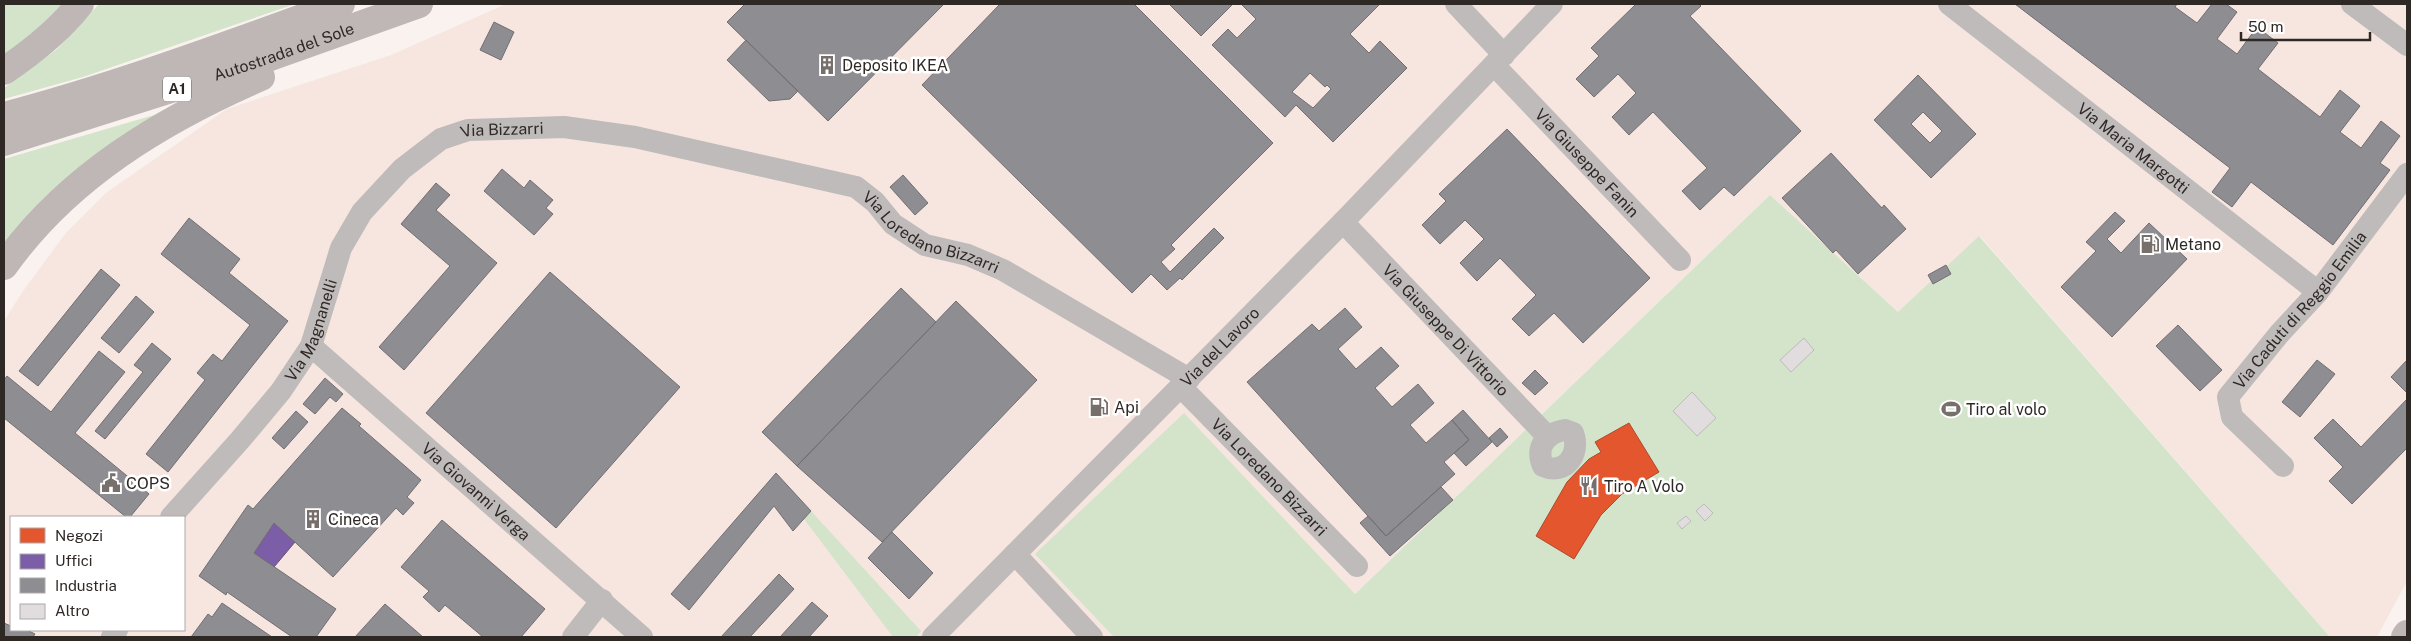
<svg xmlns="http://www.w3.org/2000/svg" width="2411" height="641" font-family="'Public Sans',sans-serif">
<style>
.built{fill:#f7e6df;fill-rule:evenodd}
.green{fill:#d3e4cb}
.shops{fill:#e4572e;stroke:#ae492c}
.offices{fill:#7b5ea7;stroke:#644e80}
.industry{fill:#8d8d92;stroke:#716f72;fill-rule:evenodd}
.building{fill:#e1dcde;stroke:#bfbabb}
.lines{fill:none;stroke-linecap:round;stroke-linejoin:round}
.minor{stroke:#bebbba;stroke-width:22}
.highway{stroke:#beb7b6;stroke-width:28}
.labels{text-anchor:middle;stroke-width:5;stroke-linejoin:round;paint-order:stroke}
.shield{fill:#fff;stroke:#6d6967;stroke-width:1}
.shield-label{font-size:15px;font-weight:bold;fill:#2f2926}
.street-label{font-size:16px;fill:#2f2926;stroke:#fff}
.poi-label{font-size:16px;fill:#2f2926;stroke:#fff;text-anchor:start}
</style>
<rect width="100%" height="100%" fill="#faf2ef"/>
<path class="built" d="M506,4H2407V581L2377,637H2330L1980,236L1898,312L1770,195L1310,637H4V321L23,291L65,234L107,192L227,109L391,55ZM11,517H184V630H11Z"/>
<path class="green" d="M4,4H68L4,60Z
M99,4H295L83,77L4,99V88L57,49Z
M171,110L4,248V159Z
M1770,195L1898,312L1979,236L2330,637H1114L1035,554L1184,413L1355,594Z
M811,511L921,631L916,637H893L804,519Z"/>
<path class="shops" d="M1629,423L1659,472L1622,494L1601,515L1574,559L1536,536L1567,482L1589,459L1601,452L1595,442Z"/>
<path class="offices" d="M274,523L295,542L274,567L254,553Z"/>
<path class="industry" d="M745,4H944L828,121L727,22Z
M1000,4H1134L1273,143L1171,245L1175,249L1161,262L1170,272L1214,228L1224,238L1182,280L1180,278L1167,290L1151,274L1132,293L922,85Z
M1169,4H1233L1201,36Z
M1241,4H1380L1350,34L1369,53L1380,41L1407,68L1333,142L1296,105L1285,117L1212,45L1228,29L1237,38L1256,19ZM1310,73L1325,87L1327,85L1331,89L1313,108L1292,92Z
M1636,4H1699L1701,6L1690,16L1801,131L1734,196L1724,187L1700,210L1682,191L1707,168L1653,112L1629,135L1612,117L1636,93L1618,74L1594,97L1576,79L1599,56L1591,48Z
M2015,4H2177L2175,7L2197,23L2212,4H2226L2237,12L2217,39L2237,54L2257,27L2278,43L2258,69L2320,117L2340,90L2360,106L2340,132L2361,148L2381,121L2400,136L2380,163L2390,170L2333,245L2251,182L2232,207L2212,192L2230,168Z
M494,22L514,32L501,60L480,50Z
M746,40L798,91L790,99L769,101L727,60Z
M1918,75L1976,134L1931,178L1874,120ZM1923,112L1942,131L1930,143L1911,124Z
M1507,129L1650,278L1583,343L1554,313L1529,336L1512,319L1536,295L1500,258L1477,281L1460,263L1484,239L1465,220L1440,244L1422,225L1446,201L1439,194Z
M1831,153L1882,208L1884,205L1906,229L1858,274L1836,250L1833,253L1782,198Z
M502,169L524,188L530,180L553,200L546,208L553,214L534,235L484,191Z
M903,175L928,203L915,215L890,187Z
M436,183L450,195L436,210L497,263L404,370L379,347L450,266L401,224Z
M2115,212L2125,221L2107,239L2121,253L2149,223L2187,259L2112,337L2061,287L2096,251L2086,242Z
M189,218L240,259L229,273L288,321L168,472L146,454L205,380L197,373L213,354L222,361L250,325L161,254Z
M1946,265L1951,274L1933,284L1928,275Z
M101,269L120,285L38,386L19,371Z
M550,272L680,387L556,528L426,413Z
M901,288L936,322L797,466L762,432Z
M136,296L154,312L119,353L101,338Z
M956,301L1037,380L882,542L797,466Z
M1345,308L1362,327L1338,349L1356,369L1381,347L1399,366L1375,388L1392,407L1418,384L1434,403L1410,425L1426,443L1452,420L1469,440L1444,462L1455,474L1386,536L1247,382L1312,324L1319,331Z
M2178,325L2222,370L2200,391L2156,346Z
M152,343L171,359L105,439L95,431L143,372L134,365Z
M99,351L125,372L75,433L149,494L130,517H126L4,418V380L7,376L51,412Z
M2317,360L2335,374L2300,417L2282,402Z
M2407,360V393L2391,377Z
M1535,370L1548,383L1535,395L1522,383Z
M325,378L343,394L336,402L330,397L315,414L303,404Z
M2407,399V448L2352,504L2329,481L2343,467L2314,438L2333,419L2361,447Z
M342,408L361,424L359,426L421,480L407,497L414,503L403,515L396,508L333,577L274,523L254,553L336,609L316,637H292L227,592L226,595L199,576L248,505L253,509Z
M1463,410L1492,442L1466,466L1454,453L1469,440L1452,420Z
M296,411L308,422L284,449L272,438Z
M1500,428L1508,437L1497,447L1489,438Z
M776,473L811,511L793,531L774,506L689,610L671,594Z
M1441,487L1453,500L1390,556L1360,523L1368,516L1386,536Z
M442,520L545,609L521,637H483L445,605L439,612L423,597L429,591L401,567Z
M892,532L933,573L909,599L868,558Z
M779,574L794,589L750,637H721Z
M812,602L828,616L809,637H780Z
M222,603L272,637H191L208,614L212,617Z
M385,604L423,637H355Z
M4,623L11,626V630H27L35,634L33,637H4Z"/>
<path class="building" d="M1804,338L1814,350L1791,372L1780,360Z
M1692,392L1716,418L1697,436L1673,411Z
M1704,504L1713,513L1705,521L1696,511Z
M1686,516L1691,521L1682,529L1677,523Z"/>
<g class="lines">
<g class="minor">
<path d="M1456,4L1504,55"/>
<path id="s1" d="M1949,4L2318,292"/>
<path d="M2352,4L2407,45"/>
<path id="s2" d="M1494,65L1680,260"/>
<path id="s3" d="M1343,222L1547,436"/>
<path id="s4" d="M311,346L642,637"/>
<path id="s5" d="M1181,387L1357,566"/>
<path d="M1565,430L1573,433C1581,454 1565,476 1543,466C1535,447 1546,433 1565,430Z"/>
<path id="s6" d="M2283,466L2232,417L2228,397L2280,333L2318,292L2407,174"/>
<path id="s7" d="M171,517L240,440L281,391L311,346L341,248L362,212L402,169L441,139L468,130L564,127L635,137L856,187L875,202L893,224L925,245L968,255L1003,270L1189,379"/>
<path d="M1015,554L1092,637"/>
<path d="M112,637L117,630"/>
<path d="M573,637L602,600"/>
<path id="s8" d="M933,637L1343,222L1552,4"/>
</g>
<g class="highway">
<path d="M4,71C32,52 59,31 80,4"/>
<path d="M4,116C118,86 230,44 341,4"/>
<path id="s9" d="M4,142L256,62L419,4"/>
<path d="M4,266C67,177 162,120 261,77"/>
<path d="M2405,637L2407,634"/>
</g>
</g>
<defs>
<g id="building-bare" transform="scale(1.5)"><path d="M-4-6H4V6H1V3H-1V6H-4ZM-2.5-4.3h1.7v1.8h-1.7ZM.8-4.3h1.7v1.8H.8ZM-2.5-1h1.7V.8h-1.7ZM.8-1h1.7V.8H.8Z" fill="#766f6c" stroke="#fff" stroke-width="2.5" paint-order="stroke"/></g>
<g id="fuel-bare" transform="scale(1.5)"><path d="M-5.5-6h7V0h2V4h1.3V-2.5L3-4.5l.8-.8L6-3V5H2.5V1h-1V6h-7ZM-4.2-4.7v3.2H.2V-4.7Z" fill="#766f6c" stroke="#fff" stroke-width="2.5" paint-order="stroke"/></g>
<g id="stadium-bare" transform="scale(1.5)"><path d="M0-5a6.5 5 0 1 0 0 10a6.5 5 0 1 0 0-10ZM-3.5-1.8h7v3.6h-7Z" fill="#766f6c" stroke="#fff" stroke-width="2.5" paint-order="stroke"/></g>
<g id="civic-bare" transform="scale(1.5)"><path d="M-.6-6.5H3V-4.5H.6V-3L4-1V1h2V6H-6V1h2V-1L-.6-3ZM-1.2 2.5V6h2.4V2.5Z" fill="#766f6c" stroke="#fff" stroke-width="2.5" paint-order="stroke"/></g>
<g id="restaurant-bare" transform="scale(1.5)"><path d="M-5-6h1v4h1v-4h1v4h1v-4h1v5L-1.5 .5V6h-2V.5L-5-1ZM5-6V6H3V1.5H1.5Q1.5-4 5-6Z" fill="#766f6c" stroke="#fff" stroke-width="2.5" paint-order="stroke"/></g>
</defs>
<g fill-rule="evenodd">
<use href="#building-bare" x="827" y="65"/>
<use href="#fuel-bare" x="2150" y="244"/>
<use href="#fuel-bare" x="1099" y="407"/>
<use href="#stadium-bare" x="1951" y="409"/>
<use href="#civic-bare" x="111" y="483"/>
<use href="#restaurant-bare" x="1589" y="486"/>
<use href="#building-bare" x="313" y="519"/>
</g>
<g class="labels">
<rect class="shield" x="163" y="76.5" width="28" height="25" rx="4"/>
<g class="shield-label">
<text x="177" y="94">A1</text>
</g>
<g class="street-label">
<text dy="6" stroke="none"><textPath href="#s9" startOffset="294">Autostrada del Sole</textPath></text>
<text dy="6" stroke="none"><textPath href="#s7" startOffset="536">Via Bizzarri</textPath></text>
<text dy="6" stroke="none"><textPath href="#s1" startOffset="234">Via Maria Margotti</textPath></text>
<text dy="6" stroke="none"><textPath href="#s2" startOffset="135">Via Giuseppe Fanin</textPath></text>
<text dy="6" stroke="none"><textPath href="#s7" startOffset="986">Via Loredano Bizzarri</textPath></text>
<text dy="6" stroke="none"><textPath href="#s6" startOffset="204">Via Caduti di Reggio Emilia</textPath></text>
<text dy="6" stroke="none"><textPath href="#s7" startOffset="236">Via Magnanelli</textPath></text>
<text dy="6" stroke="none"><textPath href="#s3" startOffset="149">Via Giuseppe Di Vittorio</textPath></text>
<text dy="6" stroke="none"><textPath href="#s8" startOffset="408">Via del Lavoro</textPath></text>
<text dy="6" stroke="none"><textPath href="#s5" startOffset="126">Via Loredano Bizzarri</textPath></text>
<text dy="6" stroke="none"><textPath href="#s4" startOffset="220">Via Giovanni Verga</textPath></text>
</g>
<g class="poi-label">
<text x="842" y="71">Deposito IKEA</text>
<text x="2165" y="250">Metano</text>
<text x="1114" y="413">Api</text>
<text x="1966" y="415">Tiro al volo</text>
<text x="126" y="489">COPS</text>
<text x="1604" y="492">Tiro A Volo</text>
<text x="328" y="525">Cineca</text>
</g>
</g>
<rect width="2411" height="641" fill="none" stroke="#2f2926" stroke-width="10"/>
<rect x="10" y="516" width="175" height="115" fill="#ffffff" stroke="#aca9a8"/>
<rect x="20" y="528" width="25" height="15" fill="#e4572e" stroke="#aca9a8"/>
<text x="55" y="541" font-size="15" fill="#2f2926">Negozi</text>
<rect x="20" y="554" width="25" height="15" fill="#7b5ea7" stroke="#aca9a8"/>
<text x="55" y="566" font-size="15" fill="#2f2926">Uffici</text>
<rect x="20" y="578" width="25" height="15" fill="#8d8d92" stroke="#aca9a8"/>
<text x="55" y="591" font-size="15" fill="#2f2926">Industria</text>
<rect x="20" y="604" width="25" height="15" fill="#e1dcde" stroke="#aca9a8"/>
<text x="55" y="616" font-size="15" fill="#2f2926">Altro</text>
<path d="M2241 32v8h129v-8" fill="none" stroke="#2f2926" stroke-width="2.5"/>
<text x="2248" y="32" font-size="15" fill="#2f2926" stroke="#ffffff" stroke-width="4" paint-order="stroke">50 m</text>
</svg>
